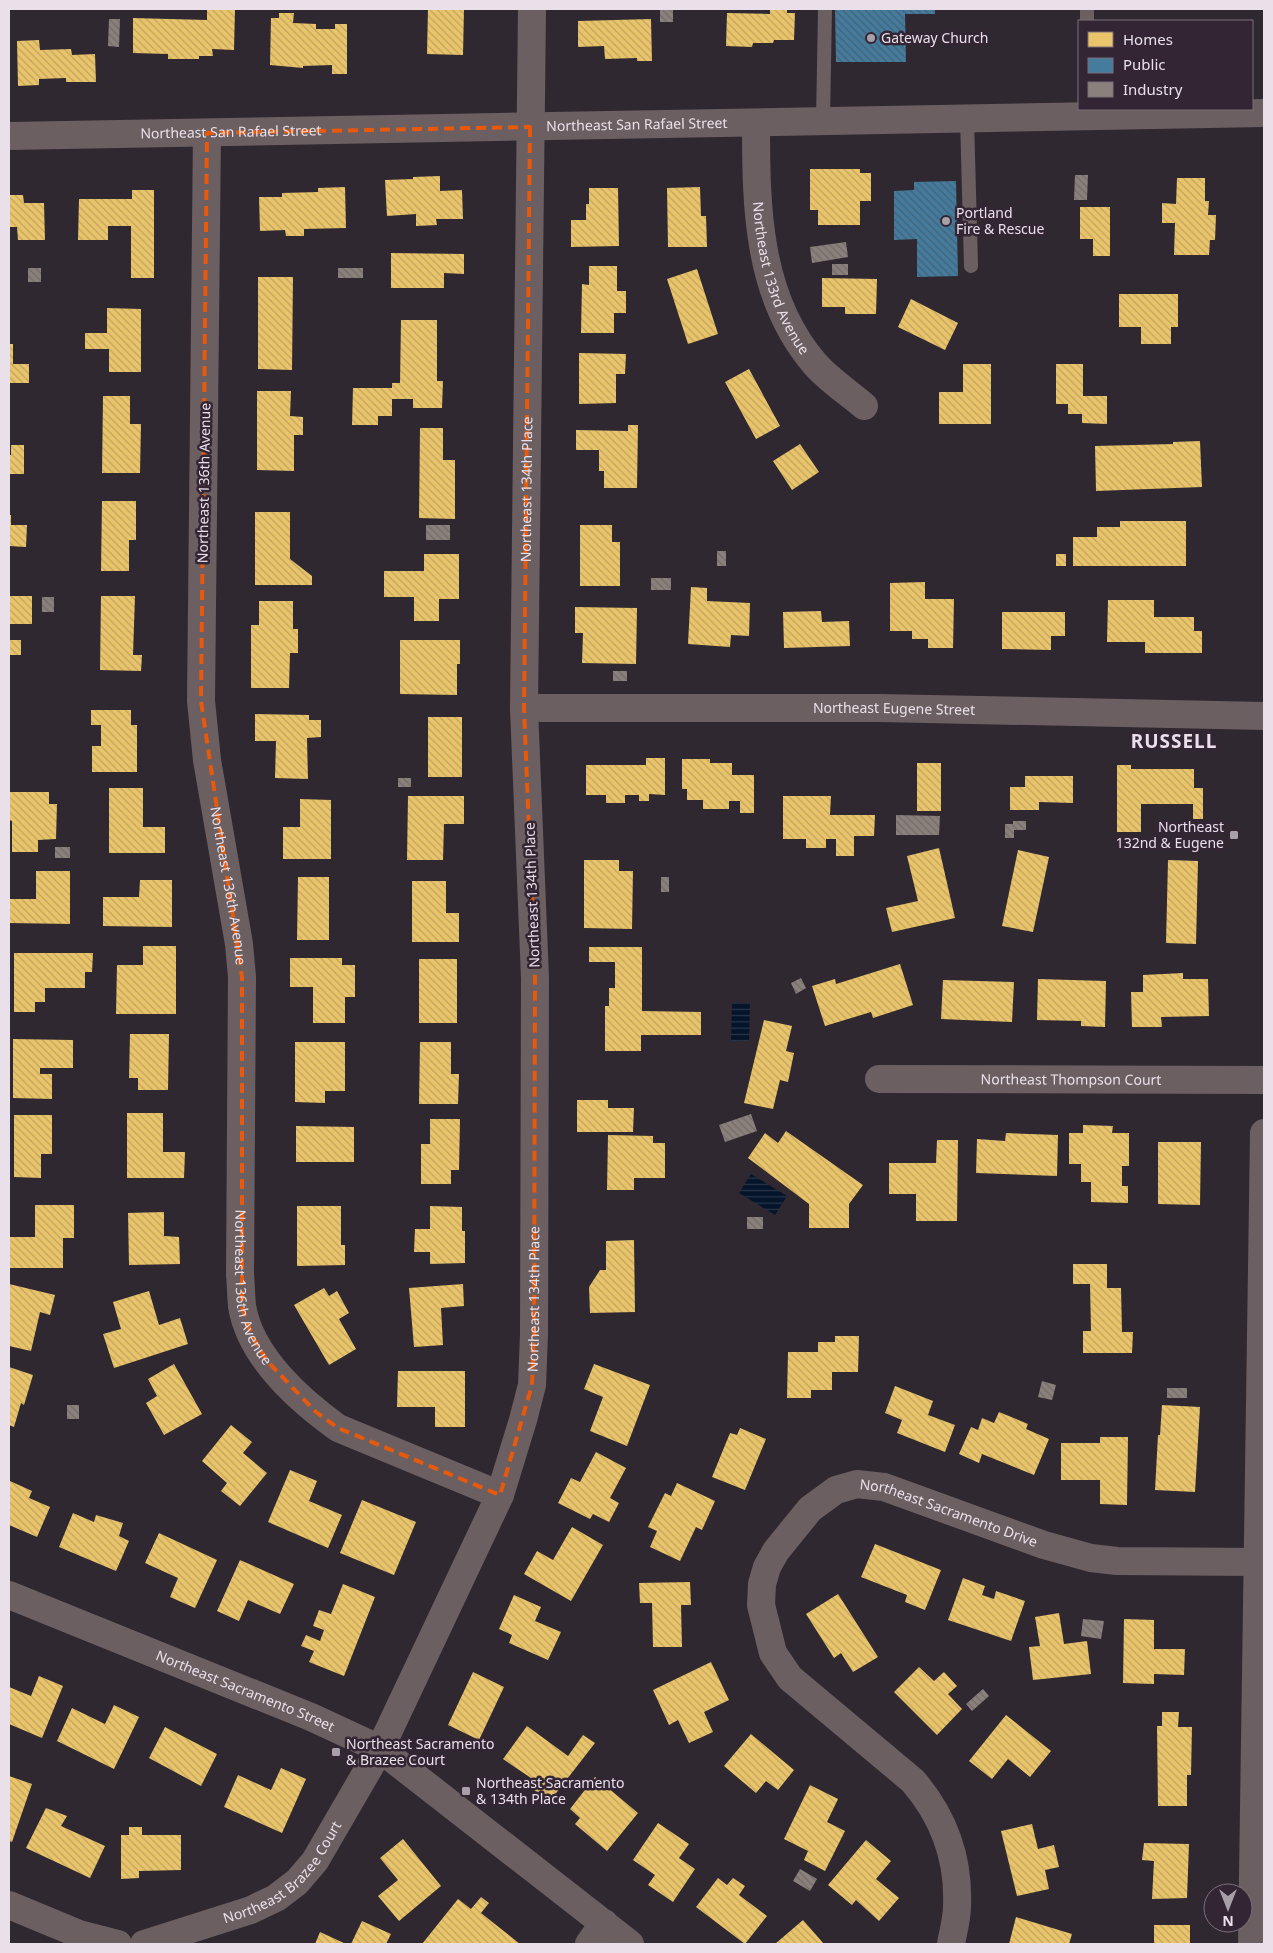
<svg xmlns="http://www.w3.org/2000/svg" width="1273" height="1953" font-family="'Noto Sans',sans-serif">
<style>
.water{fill:url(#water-rules)}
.homes{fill:url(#homes-back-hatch)}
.public{fill:url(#public-back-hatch)}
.industry{fill:url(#industry-back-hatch)}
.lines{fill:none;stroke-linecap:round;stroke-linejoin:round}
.service{stroke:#6b5f61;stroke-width:14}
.minor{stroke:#6b5f61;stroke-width:28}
.tertiary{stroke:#6b5f61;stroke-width:28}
.marked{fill:none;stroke:#e8590c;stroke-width:4;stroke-dasharray:10 6;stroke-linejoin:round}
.poi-dot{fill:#a8a0a9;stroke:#332534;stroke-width:2}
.labels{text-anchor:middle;stroke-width:5;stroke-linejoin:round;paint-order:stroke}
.poi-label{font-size:14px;fill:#e9e0ea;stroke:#332534;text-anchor:start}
.street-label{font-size:14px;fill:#e9e0ea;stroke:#332534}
.district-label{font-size:19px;font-weight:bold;letter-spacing:1px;fill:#e9e0ea;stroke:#332534}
</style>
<defs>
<pattern id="water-rules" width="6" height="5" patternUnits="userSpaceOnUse" patternTransform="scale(1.25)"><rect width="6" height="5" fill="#04142a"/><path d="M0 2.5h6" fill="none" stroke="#293649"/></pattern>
<pattern id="homes-back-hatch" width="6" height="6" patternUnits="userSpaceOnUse" patternTransform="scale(1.25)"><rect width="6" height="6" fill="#e9c46a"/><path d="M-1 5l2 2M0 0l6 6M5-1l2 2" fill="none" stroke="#c0a461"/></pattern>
<pattern id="public-back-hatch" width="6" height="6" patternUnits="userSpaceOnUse" patternTransform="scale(1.25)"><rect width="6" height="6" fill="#457b9d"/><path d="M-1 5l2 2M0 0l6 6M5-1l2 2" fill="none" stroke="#456276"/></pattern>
<pattern id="industry-back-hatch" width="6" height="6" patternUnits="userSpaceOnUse" patternTransform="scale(1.25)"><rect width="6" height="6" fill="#8a817c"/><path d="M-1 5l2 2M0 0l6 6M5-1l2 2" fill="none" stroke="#726b69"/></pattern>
</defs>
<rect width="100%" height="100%" fill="#302830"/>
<path class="water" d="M732,1003H750L749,1041H731Z
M751,1174L787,1196L775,1215L739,1193Z"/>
<path class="homes" d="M207,9H235L234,50L212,49L213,56H199V59H168V54L133,53V18L207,20Z
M428,9H464L463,55L427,54Z
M770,9H787V13H795L794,40H774L773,43H753L752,47L726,46L727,13L770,14Z
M279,13H294L293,23L316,24V29H335V24H347V74H332V65L303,66V68L270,65L271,18H279Z
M651,19L652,61H637V58L605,59L604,46L578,47V21Z
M39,40L40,50L71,49L72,55L95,54L96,82H66V78L39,79V85L18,86L17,41Z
M810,169H860V173H871V201H860V225H818V210H810Z
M440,176V191L462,190L463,219H436L437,225L416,226V214L387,216L385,180L413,179V177Z
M1177,178H1205V201H1209L1208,215H1216L1215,240H1210L1209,255H1174L1175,223H1162V203L1176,204Z
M345,187L346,228L304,229V236H286L285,230L260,231L259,197H282V193L318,192V188Z
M700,187L701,216H706L707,247H668L667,188Z
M589,188H618L619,246L571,247V220H586V204H589Z
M132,190H154V278H131V226H108V240H78L79,199H132Z
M9,195H23L24,203H44L45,240H18L17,227H9Z
M1080,207H1110V256H1093V239H1080Z
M391,253L464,254V274L444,273V288H391Z
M589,266H617V291H626V313H614V333H581L582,284L589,285Z
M697,269L718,334L688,344L667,279Z
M258,277H293L292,370L258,369Z
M822,278L877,279L876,314H845V307H822Z
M1119,294H1178V327H1171V344H1141V327H1119Z
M911,299L958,323L945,350L898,327Z
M107,308L141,309V372H109V349H85V333H107Z
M401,320H437V381H443L442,408H413V399H392V416H378V425H352L353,388H392V383H400Z
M9,344H13V364H29V383H9Z
M579,353L626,354L625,374H616V403L579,404Z
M963,364H991V424H939V392H963Z
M1056,364H1083V396H1107V424L1082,423V414H1068V404H1056Z
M749,369L780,426L756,439L725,382Z
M257,391H291L290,416L303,417V435H294V471L257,470Z
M103,396H130V424H141L140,473H102Z
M628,425H638L637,488H604V471H599V450H576V430L628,431Z
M420,428H443V460H455V519L419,518Z
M1200,441L1202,487L1096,491L1095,446L1173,444V442Z
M800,444L819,472L792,490L773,461Z
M11,445H24V474H9V455H11Z
M102,501H136V540H129V571H101Z
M255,512H290V559L312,576V585H255Z
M9,515H11V525H27L26,547L9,546Z
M1120,521H1186V566H1073V537H1097V527H1120Z
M580,525H612V542H620V586H580Z
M424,554H459V599H439V621H414V597H384V571H424Z
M1056,554H1066V566H1056Z
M925,582V599H954L953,648H928V639H912V631H890V583Z
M691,587L707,588V601L750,603L749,636L731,635L730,647L688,644Z
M9,596H32V624H9Z
M101,596H135L133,655H142L141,671L100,670Z
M1108,600H1154V617H1194V631H1202V653H1145V642H1107Z
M259,601H293V629H298V653H290L289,688H251V625H259Z
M575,607L637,608L636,664L582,663L583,633H575Z
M821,611L822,622L849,621L850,646L784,648L783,612Z
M1002,612H1065V636H1051V650L1002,649Z
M9,640H21V655H9Z
M400,640H460V664H457V695L400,694Z
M91,710H131V725H137V772H92V746H101V725H91Z
M255,714L309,715V720H321V737L307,738L308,779L275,778L276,741H255Z
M428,717H462V777H428Z
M646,758H665V795L649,794V801H639V795H625V803H606V795H586V765H646Z
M682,759H710V763H732V775H754V813H740V801H729V809H703V800H687V789H682Z
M917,763H941V811H917Z
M1117,765H1131V769H1194V788H1203V819H1193V804H1141V832H1117Z
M1025,776H1073V803L1039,802V810H1010V787H1025Z
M109,788H143V827H165V853H109Z
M9,792H49V804H57L56,839L38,840V852H12V821L9,820Z
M408,796H464V824H444L443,860H407Z
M783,796H831L830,815H875L874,836H854V856H836V839H826V848H806V839H783Z
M300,799L331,800V859H283V827H300Z
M939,848L955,918L892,932L886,908L918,901L907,856Z
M1018,850L1049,857L1033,932L1002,926Z
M584,860H619V871H633L632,929L584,928Z
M1168,860L1198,861L1196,944L1166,943Z
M36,871H70V924L9,923V899H36Z
M298,877H329V940H297Z
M140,880H172V927L103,926V897H139Z
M412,881H446V913H459V942H412Z
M143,946H176V1014H116L117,965H143Z
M589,947H642V1011L701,1012V1035H641V1051H605V1006H609V988H615V962H589Z
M14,953H93L92,972H85V988H45V1002H35V1012H14Z
M290,958H342V965H355V997H345V1023H313V987H290Z
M419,959H457V1023H419Z
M900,964L913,1005L873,1018L871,1012L825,1026L812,986L835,979L836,984Z
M1183,973V979H1208L1209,1016L1161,1017L1162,1027H1132L1131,992H1143V975Z
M1038,979L1106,981L1105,1027L1081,1026V1021L1037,1020Z
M943,980L1014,982L1012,1022L941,1019Z
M764,1020L792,1026L786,1051L794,1053L788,1082L780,1080L773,1109L744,1103Z
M130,1034H169L168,1090H138V1078H129Z
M13,1039L73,1040V1068H40V1074H52V1099L13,1098Z
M295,1042H345V1091H325V1103L295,1102Z
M420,1042H451V1074H459L458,1104H419Z
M577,1100H608V1108H634L633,1132H577Z
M127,1113H163V1152H185L184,1178H127Z
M14,1115H52V1154H41V1178L14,1177Z
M430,1119H460L459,1170H451V1184H421V1144H430Z
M1083,1125L1113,1126L1112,1133H1129V1166H1122V1186H1128V1203L1091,1202V1182H1081V1164H1069V1133H1083Z
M296,1126L354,1127V1162H296Z
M786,1131L863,1185L849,1204V1228H809V1204L748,1158L765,1133L778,1143Z
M1006,1133L1058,1135L1057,1176L976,1173L977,1139L1005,1141Z
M608,1135L653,1136V1143H665V1178H634V1190H607Z
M937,1140H958L957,1221H916V1194H889V1163H936Z
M1158,1142H1201L1200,1205L1158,1204Z
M35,1205H74V1238H63V1268H9V1237H35Z
M297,1206H341V1245H345V1265L297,1266Z
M430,1206L462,1207V1231H465V1263L430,1264V1252H414L415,1229H430Z
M164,1212V1236L179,1237L180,1264L129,1265L128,1213Z
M634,1240L635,1312L590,1313L589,1287L600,1270H606V1241Z
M1073,1264H1107V1288H1121L1122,1332H1133L1132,1353H1083V1331H1091L1090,1284H1073Z
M9,1284L55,1295L50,1315L40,1312L31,1351L9,1346Z
M463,1284L464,1306L441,1308L443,1345L414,1347L409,1288Z
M324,1288L329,1296L337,1291L349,1313L339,1319L356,1349L329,1365L294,1305Z
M149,1291L159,1325L180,1318L188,1344L114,1368L103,1334L121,1329L113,1302Z
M835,1336H859L858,1372H832V1390H811V1398H787L788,1352H818V1342H835Z
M174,1364L202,1414L164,1435L146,1403L157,1396L148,1379Z
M594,1364L650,1385L627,1446L590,1431L603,1397L584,1389Z
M9,1367L33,1375L24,1405L21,1403L14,1427L9,1425Z
M398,1371H465V1427H435V1407H397Z
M895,1386L933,1401L928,1415L955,1425L945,1452L897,1433L902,1420L885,1413Z
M1162,1405L1200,1407L1195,1492L1155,1490L1158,1435H1160Z
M999,1412L1028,1424L1026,1429L1049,1439L1034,1475L982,1454L979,1463L959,1454L971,1427L978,1430L982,1418L994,1423Z
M231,1425L252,1442L243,1453L267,1473L240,1506L221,1491L227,1483L202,1461Z
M740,1428L766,1439L745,1490L712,1477L730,1433L737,1435Z
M1100,1437H1128L1127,1505L1100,1504V1480H1061V1443H1100Z
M596,1452L626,1468L610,1498L619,1503L609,1522L593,1514L590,1519L558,1503L571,1478L580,1482Z
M290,1470L317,1481L309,1501L342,1515L328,1548L268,1522Z
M10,1481L32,1491L29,1498L50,1507L37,1537L9,1525Z
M677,1483L715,1501L702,1530L696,1527L680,1561L650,1547L657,1531L648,1527L665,1493L671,1496Z
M362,1500L416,1522L394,1575L340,1553Z
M73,1513L94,1522L96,1515L123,1523L119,1536L129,1541L116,1571L59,1547Z
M572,1527L603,1545L571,1601L524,1574L537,1551L553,1560Z
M159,1533L217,1560L195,1608L170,1597L178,1578L145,1563Z
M875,1544L941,1570L925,1610L905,1602L907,1595L861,1577Z
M240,1560L294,1584L280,1614L248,1600L239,1621L217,1611Z
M963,1578L985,1586L982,1595L994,1599L996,1591L1025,1601L1011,1641L948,1620Z
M690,1582L691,1605H681L682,1647H653L652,1603H640L639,1583Z
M343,1584L375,1597L344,1676L309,1662L314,1651L301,1646L306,1635L320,1641L324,1630L313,1626L319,1610L331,1614Z
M838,1594L878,1657L853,1672L841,1653L834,1658L806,1614Z
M514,1595L541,1607L535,1621L561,1632L548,1660L509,1643L512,1635L499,1629Z
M1059,1613L1064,1644L1087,1641L1091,1674L1033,1680L1029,1647L1040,1646L1035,1617Z
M1124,1619L1154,1620V1649H1185L1184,1675L1154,1674V1684L1123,1683Z
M711,1662L729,1700L704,1712L713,1732L689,1743L678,1720L669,1725L653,1690Z
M919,1667L934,1681L944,1672L957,1686L948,1694L962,1709L937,1735L894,1692Z
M473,1672L504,1687L479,1740L448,1725Z
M39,1676L63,1686L42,1738L9,1724V1687L31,1696Z
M114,1705L139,1717L114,1769L57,1741L72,1708L105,1724Z
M1162,1712H1179L1178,1727H1192L1191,1775H1187V1806H1158L1157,1726H1162Z
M1006,1715L1051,1751L1030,1777L1008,1759L992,1779L969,1761Z
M527,1726L568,1756L583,1735L595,1743L550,1801L527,1785L531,1778L503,1759Z
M165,1727L217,1754L201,1786L149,1758Z
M751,1734L794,1770L778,1790L766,1781L756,1793L724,1766Z
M281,1768L306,1779L282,1833L224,1807L238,1775L271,1790Z
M9,1776L32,1784L12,1842L9,1841Z
M595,1777L638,1813L607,1851L575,1824L580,1818L570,1809Z
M810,1785L838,1799L827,1822L845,1831L825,1871L804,1860L808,1851L784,1839Z
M46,1808L67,1816L61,1826L105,1846L90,1878L26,1848Z
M658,1823L689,1844L679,1858L695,1869L673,1902L648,1885L655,1875L633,1860Z
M1032,1824L1038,1849L1054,1845L1059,1867L1045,1870L1049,1889L1017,1896L1001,1831Z
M129,1827H142V1835H181V1870L139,1871V1878L121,1879V1835H129Z
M403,1839L441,1886L399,1921L378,1896L398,1880L380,1858Z
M866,1840L891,1861L876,1879L899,1898L879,1921L856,1900L852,1905L828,1885Z
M1144,1843L1189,1844L1187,1898L1152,1899L1154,1861L1142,1860Z
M718,1878L727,1885L733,1878L745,1886L739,1895L767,1916L745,1944L696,1907Z
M481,1897L489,1903L481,1913L520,1944H422L458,1899L471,1909Z
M1016,1917L1072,1934L1069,1944H1009Z
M803,1920L824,1944H775Z
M362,1921L391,1934L386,1944H351Z
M1154,1925H1190V1944H1154Z
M320,1932L346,1944H315Z"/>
<path class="public" d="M835,9H935V14H905L906,62H836Z
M956,181L958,276L917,277V239L894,240V191L914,190V182Z"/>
<path class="industry" d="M660,9H673V22H660Z
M109,19H120L119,47L108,46Z
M1075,175H1088L1087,200H1074Z
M846,242L848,257L812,263L810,247Z
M832,264H848V275H832Z
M28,268H41V282H28Z
M338,268H363V278H338Z
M426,525H450V540H426Z
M717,551H726V566H717Z
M651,578H671V590H651Z
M42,597H54V612H42Z
M613,671H627V681H613Z
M398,778H411V787H398Z
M896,815L940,816L939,835H896Z
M1013,821H1026V830H1014V838H1005V824H1013Z
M55,847H70V858H55Z
M661,877H669V892H661Z
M801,978L806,988L796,994L791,983Z
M751,1114L757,1131L725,1142L719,1125Z
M747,1217H763V1229H747Z
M1042,1381L1056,1385L1052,1400L1038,1397Z
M1167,1388H1187V1398H1167Z
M67,1405H79V1419H67Z
M1083,1619L1104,1621L1101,1639L1081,1636Z
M983,1689L989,1696L972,1711L966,1704Z
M800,1869L817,1879L810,1891L793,1881Z"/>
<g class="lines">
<path class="service" d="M1087,21V9
M967,118L971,266
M823,121L825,9"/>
<g class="minor">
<path id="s1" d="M756,123C756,207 757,297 815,364C829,380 849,393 864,406"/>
<path id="s2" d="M207,133L201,701L207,760L239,944L242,977L240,1275C241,1285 241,1296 242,1306C250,1356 299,1400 338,1428L500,1495"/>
<path id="s3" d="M524,708H880L1264,716"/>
<path id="s4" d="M879,1079L1264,1080"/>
<path id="s5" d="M9,1595L311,1717L380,1749L630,1944"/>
<path d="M9,1905L79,1934L118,1944"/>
<path id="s6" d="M144,1944L251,1910L276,1898L297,1882L315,1861L380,1749L500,1495L523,1420L532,1385L534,1334L535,978L524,708L532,9"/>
<path d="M589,1944L604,1923"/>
<path id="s7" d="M951,1944C953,1932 957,1919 957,1906C959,1859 944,1817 913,1781L790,1678L773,1653L761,1605L762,1584L767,1567L776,1551L810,1509L836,1490L857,1484L884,1487L1044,1545L1091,1558L1117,1561L1258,1562"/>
<path d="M1252,1944L1264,1133"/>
</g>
<path class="tertiary" id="s8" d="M9,136L1264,113"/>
</g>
<path class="marked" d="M530,127L524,708L535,978L534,1334L532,1385L500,1495L338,1428L316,1412L267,1361L252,1336L242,1307V977L201,701L207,133Z"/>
<g class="poi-dot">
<circle cx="871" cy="38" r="5"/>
<circle cx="946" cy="221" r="5"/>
<rect x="1229" y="830" width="10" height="10" rx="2.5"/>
<rect x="331" y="1747" width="10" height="10" rx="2.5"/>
<rect x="461" y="1786" width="10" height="10" rx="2.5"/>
</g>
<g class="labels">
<g class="poi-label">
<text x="881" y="43">Gateway Church</text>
<text x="956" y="218">Portland<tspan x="956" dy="16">Fire &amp; Rescue</tspan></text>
<text x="1224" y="832" text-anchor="end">Northeast<tspan x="1224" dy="16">132nd &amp; Eugene</tspan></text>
<text x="346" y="1749">Northeast Sacramento<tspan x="346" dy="16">&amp; Brazee Court</tspan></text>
<text x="476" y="1788">Northeast Sacramento<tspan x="476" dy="16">&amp; 134th Place</tspan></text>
</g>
<g class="street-label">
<text dy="5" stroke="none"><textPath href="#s8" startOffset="628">Northeast San Rafael Street</textPath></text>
<text dy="5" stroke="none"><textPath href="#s8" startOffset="222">Northeast San Rafael Street</textPath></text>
<text dy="5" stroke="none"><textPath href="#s1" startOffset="159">Northeast 133rd Avenue</textPath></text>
<text transform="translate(204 483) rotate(-89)" y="5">Northeast 136th Avenue</text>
<text dy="5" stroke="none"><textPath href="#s6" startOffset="1615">Northeast 134th Place</textPath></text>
<text dy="5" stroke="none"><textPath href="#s3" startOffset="370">Northeast Eugene Street</textPath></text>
<text dy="5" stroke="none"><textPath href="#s2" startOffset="755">Northeast 136th Avenue</textPath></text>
<text transform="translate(532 895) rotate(-92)" y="5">Northeast 134th Place</text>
<text dy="5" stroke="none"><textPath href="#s4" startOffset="192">Northeast Thompson Court</textPath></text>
<text dy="5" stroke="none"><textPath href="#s2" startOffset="1160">Northeast 136th Avenue</textPath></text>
<text dy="5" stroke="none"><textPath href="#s6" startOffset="805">Northeast 134th Place</textPath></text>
<text dy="5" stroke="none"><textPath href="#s7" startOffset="676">Northeast Sacramento Drive</textPath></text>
<text dy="5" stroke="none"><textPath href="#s5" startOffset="255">Northeast Sacramento Street</textPath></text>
<text dy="5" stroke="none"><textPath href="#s6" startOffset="161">Northeast Brazee Court</textPath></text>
</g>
<g class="district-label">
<text x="1174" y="748">RUSSELL</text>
</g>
</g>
<rect width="1273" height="1953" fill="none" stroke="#e9e0ea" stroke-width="20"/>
<rect x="1078" y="20" width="175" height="90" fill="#332534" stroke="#7c707d"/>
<rect x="1088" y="32" width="25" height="15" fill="#e9c46a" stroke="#7c707d"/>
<text x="1123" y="45" font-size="15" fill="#e9e0ea">Homes</text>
<rect x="1088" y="58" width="25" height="15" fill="#457b9d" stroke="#7c707d"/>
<text x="1123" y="70" font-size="15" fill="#e9e0ea">Public</text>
<rect x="1088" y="82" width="25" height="15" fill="#8a817c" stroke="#7c707d"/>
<text x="1123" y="95" font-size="15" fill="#e9e0ea">Industry</text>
<g transform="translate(1228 1908) rotate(180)"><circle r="24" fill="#332534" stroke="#7c707d"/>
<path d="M0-4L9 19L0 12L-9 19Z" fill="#a8a0a9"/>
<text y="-8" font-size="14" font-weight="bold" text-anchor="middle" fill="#e9e0ea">N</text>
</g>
</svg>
